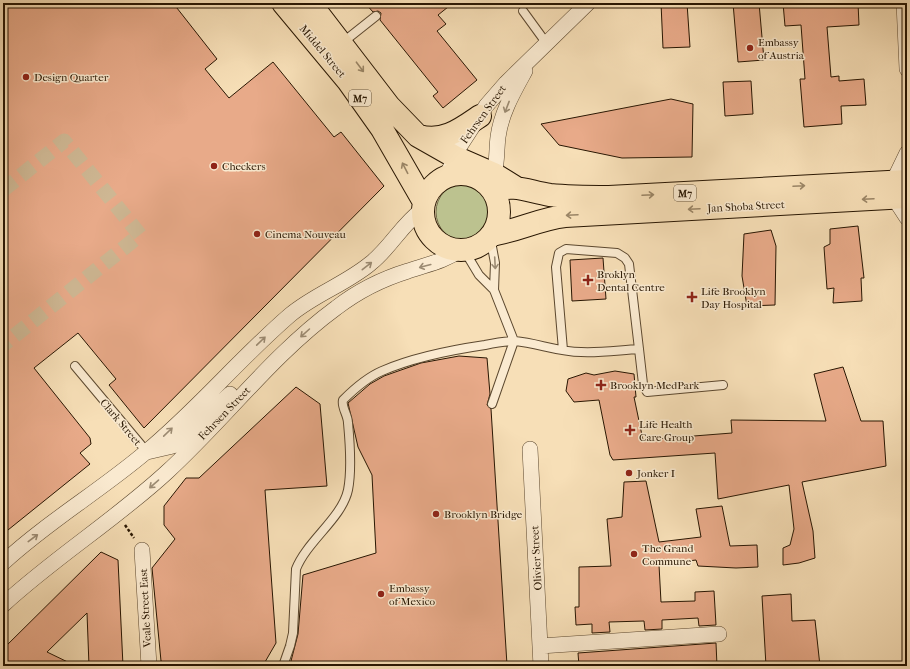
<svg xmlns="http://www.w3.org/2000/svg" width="910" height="669" font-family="'IM FELL French Canon',serif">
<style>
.green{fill:#bcc28f;stroke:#726c48}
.building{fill:#e8aa89;stroke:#281602}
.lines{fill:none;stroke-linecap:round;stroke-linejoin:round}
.street-tunnel{stroke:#ceb793;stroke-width:15;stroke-dasharray:15 8;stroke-linecap:butt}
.lane-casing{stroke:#5c482f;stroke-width:10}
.street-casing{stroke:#5c482f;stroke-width:16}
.primary-casing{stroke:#281602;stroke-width:24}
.path{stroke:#281602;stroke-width:2.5;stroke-dasharray:3 2;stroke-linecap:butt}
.lane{stroke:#faead0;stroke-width:8}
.street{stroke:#faead0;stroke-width:15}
.primary{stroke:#f7dfb7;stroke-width:22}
.oneway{stroke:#9a8566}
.oneway2{stroke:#9c8b73}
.poi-dot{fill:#8f2418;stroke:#faead0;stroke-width:1.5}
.labels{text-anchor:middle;stroke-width:3;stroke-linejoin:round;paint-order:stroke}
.shield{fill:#faead0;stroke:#675640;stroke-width:1}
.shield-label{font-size:10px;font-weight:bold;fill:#281602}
.poi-label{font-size:11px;fill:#281602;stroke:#faead0;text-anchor:start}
.street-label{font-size:11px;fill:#281602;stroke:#faead0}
</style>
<rect width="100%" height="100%" fill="#f7dfb7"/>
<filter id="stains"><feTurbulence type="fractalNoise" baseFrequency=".005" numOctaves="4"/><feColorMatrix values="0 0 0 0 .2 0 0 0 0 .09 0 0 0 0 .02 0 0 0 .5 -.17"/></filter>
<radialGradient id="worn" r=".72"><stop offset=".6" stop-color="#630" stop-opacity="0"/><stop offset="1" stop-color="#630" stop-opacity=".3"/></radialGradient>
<path class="green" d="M436 212a29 29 0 1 1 58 0a29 29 0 1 1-58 0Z"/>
<path class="building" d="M3,3H173L217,59L205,69L229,98L273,62L334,137L341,132L384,186L144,428L109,385L116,379L78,333L34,368L90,438L91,444L80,453L90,464L3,534Z
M365,3H453L438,15L446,24L437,31L477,80L443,108L433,96L438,92L380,20L381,13L378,11L373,12Z
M661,3H687L690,47L663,48Z
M733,3H759L764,60L738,62Z
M783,3H858L859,25L827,27L831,77L839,76V81L864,79L866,105L841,106L842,124L804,127L800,79H805L801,25L785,26Z
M751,81L753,114L725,116L723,82Z
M671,99L693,104L692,157L622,158L559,145L541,124Z
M858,226L864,278H861L862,301L833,303L834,288L827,289L824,247L830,244V229Z
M771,230L776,246L775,305L747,306L742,276L744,234Z
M603,258L606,299L572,301L570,260Z
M459,356L487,358L490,394L487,405L491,409L507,665L293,666L291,661L298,634L303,575L376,553L372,475L358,447L348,403L370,384L384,376L421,363Z
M843,367L861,421H883L886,466L802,482L813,531L815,558L799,563L783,565V548L790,545L794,529L789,485L718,499L715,453L613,460L610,455L599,400L574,402L566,391L568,379L586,373L594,375L615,371L634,374L636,397H634L643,440L732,433L731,420L826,421L814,374Z
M296,387L320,404L327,486L265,490L276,643L265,662L242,666H170L161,661L152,568L175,539L164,525V506L186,478H199Z
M646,481L659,542L701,537L696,509L722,506L730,546L757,545L758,567L736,568L698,566L696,560L659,565L661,602L695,601V592L714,591L716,625L699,626L698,618L662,620V629L645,630L644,621L609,622L610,632L592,633V624L576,625L575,607H579V567L611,566L607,519L622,517L624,482Z
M101,552L118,560L123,666H89L87,613L47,652L76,666H3V649Z
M791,594L792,621L815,620L820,666H766L762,596Z
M716,643L717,666H694L693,663L664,664V666H579L578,653Z"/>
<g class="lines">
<path class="street-tunnel" d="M3,190L64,141L140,235L3,345"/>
<g class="lane-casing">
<path id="lane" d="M523,11L547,44
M342,43L376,16
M490,236L495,263L494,290
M464,250L479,275L494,290L514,341
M639,349L643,384L647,392L723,385
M75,366L147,452
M492,404L514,341
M283,666L290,646L293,633L296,569C307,541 342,518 348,490C352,470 350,444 348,423C348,415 341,407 343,400C354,389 368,377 382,371C414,357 451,350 485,345C494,343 505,341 515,341C537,343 559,352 581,352C600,353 620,350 639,349L629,264L625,258L617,253L566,249L559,253L556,267L563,350"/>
</g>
<g class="street-casing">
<path id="street" d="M904,3L907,69
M446,177L460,146L486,106L506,83L588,3
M491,182C498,165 496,154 498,137C501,113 514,91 525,71
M893,182L907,153
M894,198L907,218
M530,449L541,666
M147,452L173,446L230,394
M142,550L149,666
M3,563C47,522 100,491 146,452C197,410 240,358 290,315C315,294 346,284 371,263C391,247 402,224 423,209
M3,605C55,557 115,520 167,472C225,419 272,355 336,308C358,291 382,279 408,271C428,264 443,262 460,250
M540,646L719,634"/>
</g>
<g class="primary-casing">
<path id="primary" d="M283,3L348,81L382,129L424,202
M310,3L389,106L418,136L455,157L494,174L515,187
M419,136C443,143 461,129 480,116
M423 212a38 38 0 1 1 76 0a38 38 0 1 1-76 0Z
M493,191C515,183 529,192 550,195C570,197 589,197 609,197L907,181
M491,235C517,231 539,219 565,216L907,197"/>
</g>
<path class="path" d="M125,525L134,538"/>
<use href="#lane" class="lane"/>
<use href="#street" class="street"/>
<use href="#primary" class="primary"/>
</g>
<defs><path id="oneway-shaft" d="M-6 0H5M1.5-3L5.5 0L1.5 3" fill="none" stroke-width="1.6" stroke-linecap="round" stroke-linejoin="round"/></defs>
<g class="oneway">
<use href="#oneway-shaft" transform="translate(360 67) rotate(53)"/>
<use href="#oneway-shaft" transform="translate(405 168) rotate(-117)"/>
<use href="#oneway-shaft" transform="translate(799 186) rotate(-3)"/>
<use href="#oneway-shaft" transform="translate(648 195) rotate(-3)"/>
<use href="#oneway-shaft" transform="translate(868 199) rotate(177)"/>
<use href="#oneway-shaft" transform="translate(694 209) rotate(177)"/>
<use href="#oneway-shaft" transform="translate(572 215) rotate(177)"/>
</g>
<g class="oneway2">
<use href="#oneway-shaft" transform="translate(507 107) rotate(111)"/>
<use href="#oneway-shaft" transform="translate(495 263) rotate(87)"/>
<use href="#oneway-shaft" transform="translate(367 266) rotate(-38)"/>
<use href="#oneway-shaft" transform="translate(425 266) rotate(165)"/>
<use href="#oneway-shaft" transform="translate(305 333) rotate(138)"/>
<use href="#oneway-shaft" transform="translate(261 341) rotate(-44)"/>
<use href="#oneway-shaft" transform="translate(168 432) rotate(-44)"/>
<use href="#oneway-shaft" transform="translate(154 484) rotate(139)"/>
<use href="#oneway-shaft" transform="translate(33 538) rotate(-37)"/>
</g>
<g class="poi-dot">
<circle cx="750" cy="48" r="4"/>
<circle cx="26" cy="77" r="4"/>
<circle cx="214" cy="166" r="4"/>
<circle cx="257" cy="234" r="4"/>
<path d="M586 274h4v4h4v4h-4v4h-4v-4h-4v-4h4z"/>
<path d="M690 291h4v4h4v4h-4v4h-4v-4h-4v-4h4z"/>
<path d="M599 379h4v4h4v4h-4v4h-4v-4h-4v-4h4z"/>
<path d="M628 424h4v4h4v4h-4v4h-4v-4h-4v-4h4z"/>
<circle cx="629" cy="473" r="4"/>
<circle cx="436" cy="514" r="4"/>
<circle cx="634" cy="554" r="4"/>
<circle cx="381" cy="594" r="4"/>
</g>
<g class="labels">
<g class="shield">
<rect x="349" y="90" width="22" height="16" rx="3"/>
<rect x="674" y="185" width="22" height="16" rx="3"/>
</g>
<g class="shield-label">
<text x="360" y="102">M7</text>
<text x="685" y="197">M7</text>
</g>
<g class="poi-label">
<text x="758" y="46">Embassy<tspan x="758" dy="13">of Austria</tspan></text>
<text x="34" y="81">Design Quarter</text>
<text x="222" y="170">Checkers</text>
<text x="265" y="238">Cinema Nouveau</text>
<text x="597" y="278">Broklyn<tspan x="597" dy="13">Dental Centre</tspan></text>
<text x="701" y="295">Life Brooklyn<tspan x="701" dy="13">Day Hospital</tspan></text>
<text x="610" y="389">Brooklyn MedPark</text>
<text x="639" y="428">Life Health<tspan x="639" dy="13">Care Group</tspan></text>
<text x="637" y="477">Jonker I</text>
<text x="444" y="518">Brooklyn Bridge</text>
<text x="642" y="552">The Grand<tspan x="642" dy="13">Commune</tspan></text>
<text x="389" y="592">Embassy<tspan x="389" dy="13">of Mexico</tspan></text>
</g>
<g class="street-label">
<text transform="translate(323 51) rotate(50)" y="4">Middel Street</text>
<text transform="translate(483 114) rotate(-54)" y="4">Fehrsen Street</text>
<text transform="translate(746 206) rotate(-3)" y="4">Jan Shoba Street</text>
<text transform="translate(224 413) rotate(-46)" y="4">Fehrsen Street</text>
<text transform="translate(121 422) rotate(50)" y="4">Clark Street</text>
<text transform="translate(536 558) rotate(-93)" y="4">Olivier Street</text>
<text transform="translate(145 608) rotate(-93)" y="4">Veale Street East</text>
</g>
</g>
<rect width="910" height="669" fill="none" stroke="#f7dfb7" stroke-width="16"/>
<rect x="4" y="4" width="902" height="661" fill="none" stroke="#281602" stroke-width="2"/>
<rect x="8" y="8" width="894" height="653" fill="none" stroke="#281602"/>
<rect width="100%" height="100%" filter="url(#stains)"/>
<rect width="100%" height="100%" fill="url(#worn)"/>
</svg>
